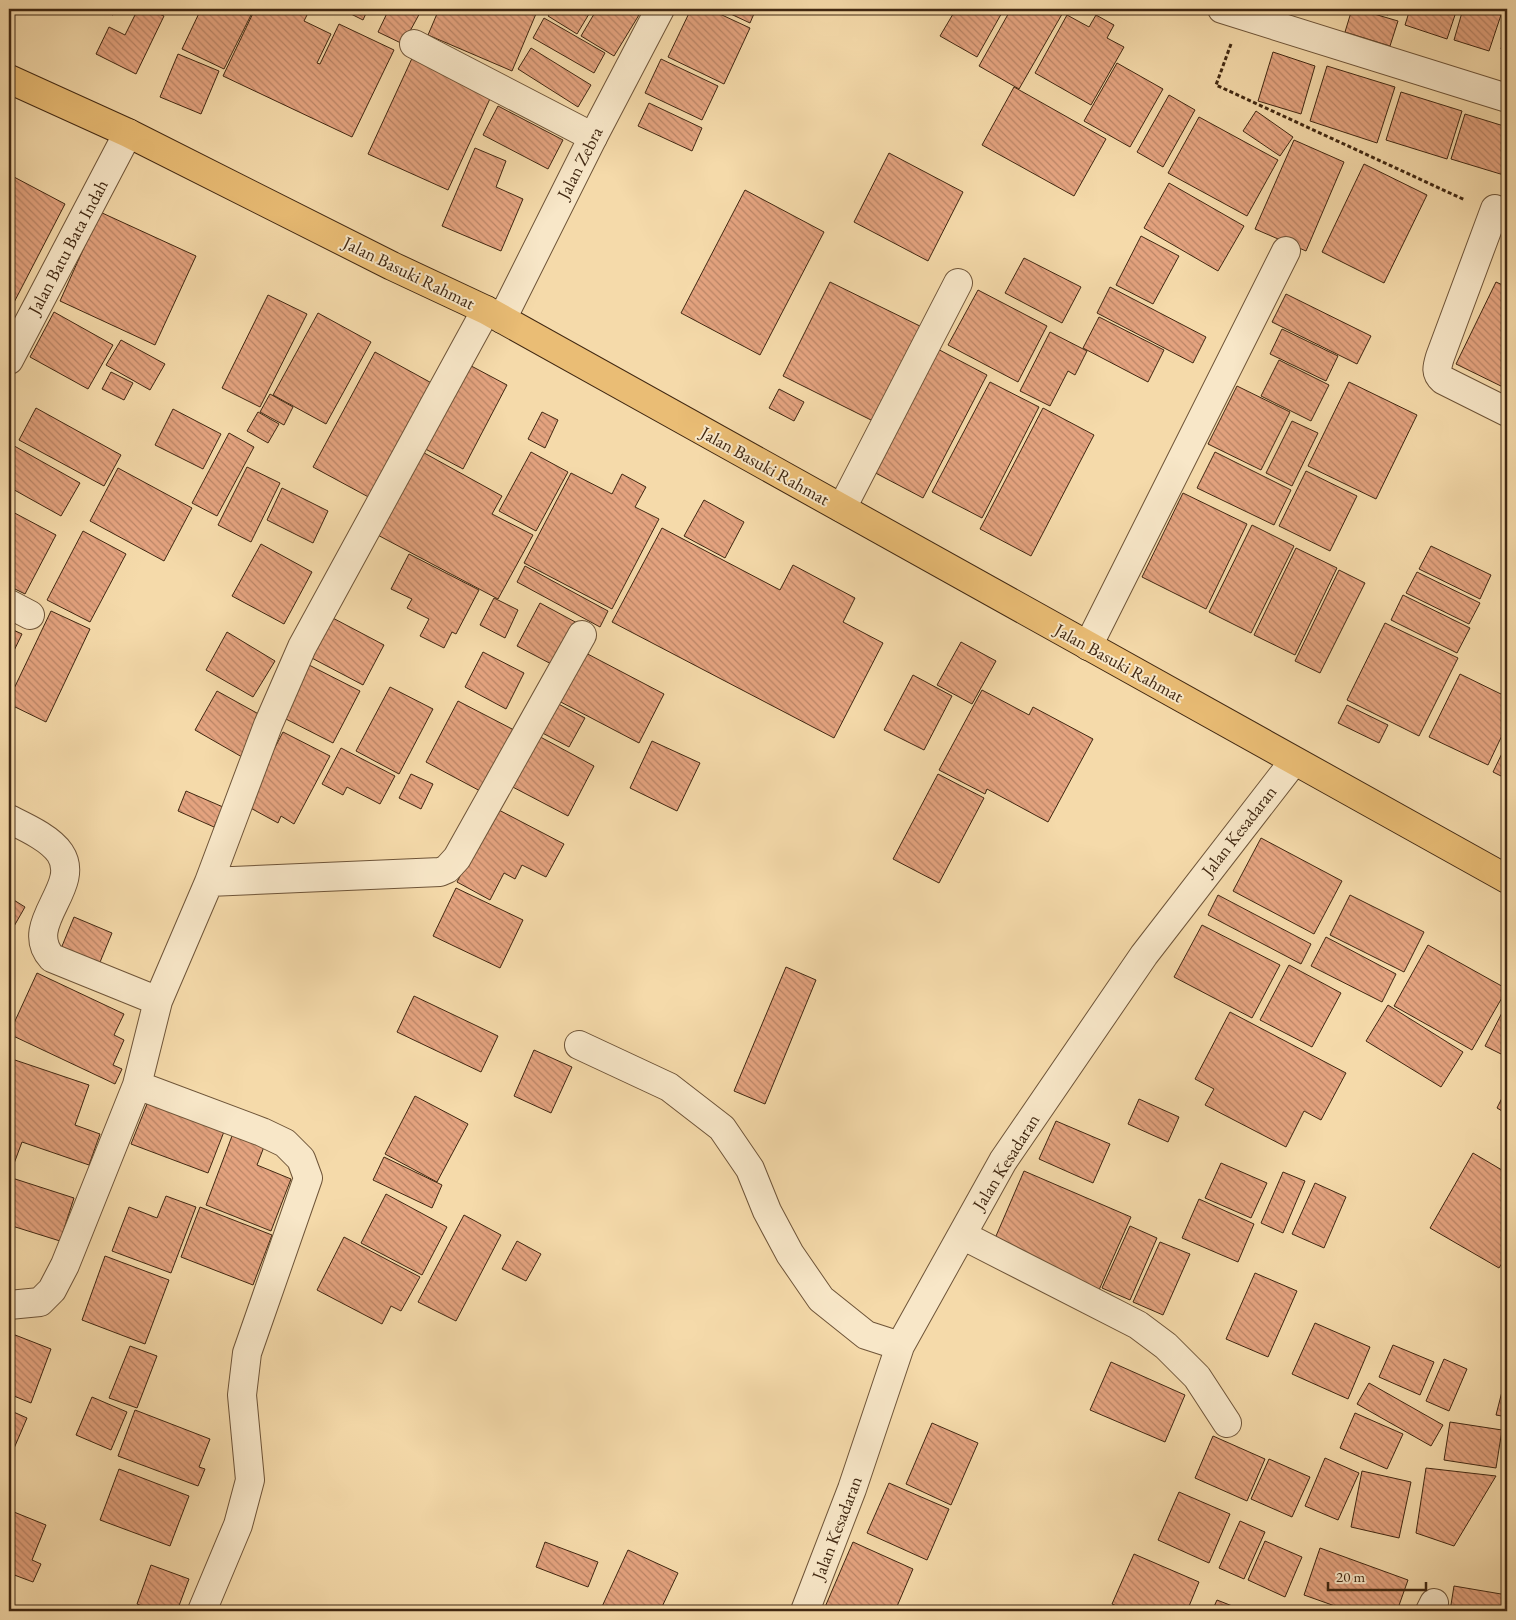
<svg xmlns="http://www.w3.org/2000/svg" width="1516" height="1620" font-family="'EB Garamond',serif">
<style>
.building{fill:url(#building-back-hatch);stroke:#412812}
.lines{fill:none;stroke-linecap:round;stroke-linejoin:round}
.minor-casing{stroke:#6e5438;stroke-width:30}
.tertiary-casing{stroke:#6e5438;stroke-width:30}
.trunk-casing{stroke:#412812;stroke-width:30}
.path{stroke:#412812;stroke-width:3;stroke-dasharray:4 2.5;stroke-linecap:butt}
.minor{stroke:#f8e7c8;stroke-width:28}
.tertiary{stroke:#f8e7c8;stroke-width:28}
.trunk{stroke:#eabd75;stroke-width:28}
.labels{text-anchor:middle;stroke-width:4;stroke-linejoin:round;paint-order:stroke}
.street-label{font-size:18px;fill:#412812;stroke:#f8e7c8}
</style>
<defs>
<pattern id="building-back-hatch" width="6" height="6" patternUnits="userSpaceOnUse" patternTransform="scale(1.25)"><rect width="6" height="6" fill="#e4a37f"/><path d="M-1 5l2 2M0 0l6 6M5-1l2 2" fill="none" stroke="#ba8567"/></pattern>
</defs>
<rect width="100%" height="100%" fill="#f5daaa"/>
<filter id="stains"><feTurbulence type="fractalNoise" baseFrequency=".004" numOctaves="4"/><feColorMatrix values="0 0 0 0 .2 0 0 0 0 .09 0 0 0 0 .02 0 0 0 .5 -.17"/></filter>
<radialGradient id="worn" r=".72"><stop offset=".6" stop-color="#630" stop-opacity="0"/><stop offset="1" stop-color="#630" stop-opacity=".3"/></radialGradient>
<path class="building" d="M99,9H116L113,15Z
M138,9H147L164,16L136,74L96,54L109,27L125,35Z
M201,9H238L251,15L224,69L182,49Z
M255,9H310L304,21L331,34L317,63L320,64L339,24L394,50L352,137L223,76Z
M341,9H368L363,20Z
M389,9H422L403,44L378,32Z
M439,9H538L512,71L428,35Z
M553,9H592L577,34L548,16Z
M597,9H639L642,10L614,56L581,36Z
M691,9H709L750,28L724,84L668,57Z
M720,9H756L750,23Z
M956,9H1004L977,57L940,36Z
M1011,9H1065L1019,89L979,66Z
M1352,9H1357L1398,21L1390,46L1345,32Z
M1367,9H1390L1388,15Z
M1410,9H1457L1447,39L1405,25Z
M1463,9H1503L1489,51L1454,40Z
M1067,15L1089,27L1096,15L1114,25L1107,38L1124,47L1091,105L1035,73Z
M544,18L605,53L594,73L533,38Z
M1507,28V51L1501,49Z
M531,48L591,85L578,107L518,69Z
M1273,52L1315,66L1301,114L1258,101Z
M178,54L219,71L201,114L160,97Z
M414,54L494,90L448,190L368,154Z
M661,59L718,86L702,120L645,93Z
M1117,63L1163,89L1130,147L1084,121Z
M1327,66L1395,87L1377,143L1310,121Z
M1014,87L1106,139L1074,196L982,145Z
M1401,92L1462,111L1447,159L1386,140Z
M1169,95L1195,110L1163,167L1137,152Z
M649,103L702,128L692,151L638,126Z
M498,106L563,140L548,169L483,135Z
M1256,111L1293,137L1280,156L1243,131Z
M1465,114L1507,127V176L1451,159Z
M1199,117L1278,160L1247,216L1168,173Z
M1294,140L1344,162L1306,251L1255,229Z
M475,148L506,161L496,187L523,199L501,251L442,226Z
M889,153L963,192L928,261L854,222Z
M1364,164L1427,195L1384,283L1322,252Z
M14,177L65,204L9,312V186Z
M1169,183L1244,226L1218,271L1144,228Z
M745,190L824,232L760,355L681,313Z
M100,212L196,256L155,345L60,301Z
M1141,236L1179,256L1153,304L1116,285Z
M1024,258L1081,287L1062,323L1005,293Z
M830,282L926,329L879,424L783,376Z
M1496,282L1507,287V389L1456,364Z
M1110,287L1206,337L1193,363L1097,313Z
M978,290L1047,326L1018,382L948,345Z
M1286,294L1371,336L1357,364L1272,322Z
M268,295L307,314L260,407L222,388Z
M54,312L113,345L88,389L30,357Z
M318,313L371,342L326,424L273,395Z
M1099,317L1164,350L1148,382L1083,348Z
M1282,329L1338,356L1326,381L1270,354Z
M1050,332L1087,351L1075,375L1068,371L1050,406L1020,391Z
M121,340L165,364L150,390L106,365Z
M930,345L987,375L923,498L866,468Z
M375,352L437,386L374,500L313,467Z
M460,360L507,385L463,469L416,444Z
M1279,360L1329,385L1311,421L1261,396Z
M111,372L133,383L124,400L102,389Z
M990,382L1039,407L982,518L932,492Z
M1349,382L1417,415L1376,499L1308,466Z
M1237,386L1290,412L1261,470L1208,444Z
M779,389L804,402L794,421L769,408Z
M270,394L293,407L284,425L260,412Z
M36,408L121,455L104,486L19,440Z
M1043,408L1094,435L1031,556L980,529Z
M173,409L221,434L203,469L155,445Z
M258,412L279,424L268,443L247,431Z
M542,412L558,420L545,448L528,439Z
M1292,421L1318,433L1292,486L1266,473Z
M229,433L254,447L217,516L192,503Z
M9,443L80,483L61,516L9,487Z
M417,449L502,496L492,514L533,535L498,599L372,532Z
M531,452L568,472L536,531L499,511Z
M1215,452L1291,490L1274,525L1197,488Z
M247,467L280,483L251,542L218,525Z
M118,468L192,508L164,561L90,521Z
M1306,471L1357,496L1330,551L1279,526Z
M571,473L612,494L622,474L646,487L635,507L659,519L612,609L524,563Z
M282,488L328,511L313,543L267,520Z
M1183,493L1247,524L1206,609L1142,577Z
M704,500L744,522L725,558L684,536Z
M9,510L56,535L25,594L9,586Z
M1252,525L1294,546L1251,633L1209,612Z
M662,528L780,590L793,565L855,598L843,622L883,643L834,738L612,622Z
M83,531L126,554L90,622L47,600Z
M261,544L312,572L284,624L232,596Z
M1431,546L1491,575L1480,599L1419,569Z
M1296,548L1337,568L1295,655L1254,635Z
M409,554L479,590L456,634L452,632L444,648L420,636L429,619L407,608L412,599L391,589Z
M525,566L608,611L600,627L517,582Z
M1339,570L1365,583L1320,673L1295,661Z
M1417,572L1480,603L1469,624L1406,593Z
M1403,595L1470,628L1457,653L1391,620Z
M494,598L518,610L505,638L480,625Z
M540,603L579,624L557,667L517,646Z
M51,611L90,629L46,722L9,704V699Z
M329,616L384,645L363,685L308,656Z
M1385,623L1458,658L1419,736L1347,700Z
M9,628L22,634L9,661Z
M227,632L275,661L253,697L206,670Z
M961,642L996,661L972,704L937,685Z
M580,650L664,694L639,743L555,699Z
M483,652L524,673L506,709L465,687Z
M307,664L360,691L333,743L280,716Z
M1460,674L1507,697V725L1488,765L1429,737Z
M913,675L952,696L924,750L884,730Z
M390,687L433,709L399,774L356,751Z
M982,690L1029,715L1033,707L1093,739L1048,822L987,789L985,794L939,770Z
M217,691L264,717L242,757L195,730Z
M549,699L585,718L569,747L533,728Z
M458,701L514,730L482,792L426,762Z
M1347,705L1388,725L1379,743L1338,723Z
M283,732L330,756L294,824L281,816L278,823L245,805Z
M533,733L594,766L568,816L507,784Z
M652,741L700,763L677,811L630,788Z
M1507,743V779L1493,772Z
M341,748L395,776L380,804L347,787L343,795L322,784Z
M411,774L433,784L421,809L399,798Z
M938,774L984,798L939,883L893,859Z
M186,791L223,807L214,827L178,811Z
M495,808L564,844L546,877L522,865L515,879L504,873L490,900L457,882Z
M1261,838L1342,881L1314,934L1233,891Z
M456,888L523,920L500,968L433,936Z
M1218,895L1311,944L1301,964L1208,915Z
M1350,895L1424,932L1404,972L1330,935Z
M9,897L25,907L9,935Z
M74,917L112,933L98,967L60,951Z
M1202,925L1280,965L1252,1018L1174,977Z
M1326,937L1396,974L1382,1002L1311,966Z
M1428,945L1507,989L1472,1050L1394,1006Z
M1289,965L1341,993L1312,1047L1260,1020Z
M786,967L816,980L765,1104L734,1091Z
M37,973L124,1014L114,1035L124,1040L113,1065L122,1069L115,1084L9,1034Z
M414,996L498,1036L481,1072L397,1032Z
M1507,1003V1057L1485,1046Z
M1388,1005L1463,1052L1441,1087L1366,1041Z
M1230,1012L1346,1073L1321,1120L1304,1111L1286,1147L1205,1105L1214,1089L1195,1079Z
M534,1050L572,1067L551,1113L514,1096Z
M9,1058L89,1085L75,1125L100,1134L89,1165L22,1142L12,1169L9,1168Z
M1507,1088V1114L1497,1108Z
M415,1096L468,1124L437,1182L385,1154Z
M149,1099L225,1129L208,1173L131,1144Z
M1139,1099L1179,1117L1168,1142L1128,1124Z
M1056,1121L1110,1144L1093,1183L1039,1159Z
M235,1128L267,1139L257,1165L291,1179L271,1231L206,1205Z
M1473,1153L1507,1173V1255L1499,1268L1430,1228Z
M384,1157L442,1185L432,1208L373,1180Z
M1221,1163L1267,1183L1251,1218L1205,1198Z
M1024,1171L1131,1217L1099,1290L993,1243Z
M1283,1172L1305,1181L1283,1233L1261,1223Z
M9,1177L74,1198L60,1241L9,1225Z
M1315,1183L1346,1197L1324,1248L1292,1234Z
M386,1194L447,1227L422,1275L361,1243Z
M166,1196L196,1207L171,1273L112,1251L129,1207L157,1218Z
M1199,1199L1254,1224L1238,1262L1182,1238Z
M200,1207L272,1235L253,1285L181,1257Z
M464,1215L501,1235L456,1321L418,1302Z
M1130,1226L1157,1238L1130,1300L1102,1288Z
M344,1237L420,1277L401,1311L391,1306L382,1324L317,1290Z
M517,1241L541,1254L526,1281L502,1269Z
M1160,1242L1190,1254L1163,1315L1133,1302Z
M105,1256L169,1280L145,1344L82,1320Z
M1255,1273L1297,1291L1268,1357L1226,1339Z
M1315,1323L1370,1347L1348,1399L1292,1374Z
M10,1333L51,1349L31,1403L9,1394Z
M1393,1345L1434,1362L1420,1395L1379,1377Z
M130,1346L157,1356L137,1408L109,1398Z
M1444,1359L1467,1369L1449,1411L1426,1401Z
M1111,1362L1185,1395L1165,1442L1090,1410Z
M1507,1372V1417L1496,1415Z
M1369,1383L1443,1425L1431,1446L1357,1404Z
M92,1397L127,1412L111,1450L76,1435Z
M9,1410L27,1418L9,1460Z
M135,1410L210,1439L199,1467L205,1469L198,1486L118,1456Z
M1355,1413L1403,1434L1387,1469L1340,1448Z
M1450,1422L1502,1430L1496,1468L1444,1460Z
M932,1423L978,1443L951,1505L906,1484Z
M1213,1436L1265,1459L1247,1501L1195,1478Z
M1325,1458L1359,1473L1338,1520L1305,1506Z
M1269,1459L1310,1477L1292,1517L1251,1499Z
M1426,1468L1496,1476L1454,1546L1416,1533Z
M119,1469L189,1496L170,1546L100,1520Z
M1362,1471L1411,1482L1399,1538L1351,1527Z
M889,1483L949,1509L927,1560L867,1533Z
M1179,1492L1230,1514L1209,1563L1158,1540Z
M9,1510L46,1525L32,1560L41,1564L33,1582L9,1573Z
M1240,1521L1265,1532L1244,1579L1219,1568Z
M1265,1541L1302,1557L1285,1597L1248,1580Z
M545,1542L598,1562L588,1587L536,1567Z
M853,1542L913,1569L895,1611H834L825,1607Z
M1320,1548L1408,1580L1397,1611H1349L1304,1595Z
M628,1550L678,1573L660,1611H600Z
M1134,1554L1199,1582L1187,1611H1129L1112,1604Z
M151,1565L189,1579L177,1611H155L137,1604Z
M1454,1586L1507,1595V1611H1450Z
M1217,1600L1245,1611H1212Z"/>
<g class="lines">
<g class="minor-casing">
<path id="minor" d="M1222,9L1507,98
M414,44L593,137
M1495,209L1440,357C1437,367 1435,373 1443,380L1507,412
M9,360L128,133
M842,508L958,283
M9,604L30,615
M1088,646L1286,251
M9,819C25,827 50,838 60,853C83,887 21,924 52,958L158,1001
M209,882L440,872L447,869L457,858L582,635
M579,1045L669,1087L722,1128L750,1169L767,1211L790,1254L821,1299L866,1335L900,1346
M137,1085L262,1132L285,1143L301,1159L308,1178L247,1353L242,1395L250,1480L238,1525L202,1611
M962,1235L1138,1325L1166,1346L1197,1377L1227,1423
M9,1305L40,1302L52,1290L65,1265L137,1085L158,1001L209,882L268,725L302,647L486,310
M805,1611L852,1489L900,1346L1003,1161L1144,955L1294,761
M1430,1611L1434,1603"/>
</g>
<g class="tertiary-casing">
<path id="tertiary" d="M502,319L593,137L660,9"/>
</g>
<g class="trunk-casing">
<path id="trunk" d="M9,79L128,133L392,266L486,310L1507,879"/>
</g>
<path class="path" d="M1231,44L1216,85L1465,200"/>
<use href="#minor" class="minor"/>
<use href="#tertiary" class="tertiary"/>
<use href="#trunk" class="trunk"/>
</g>
<g class="labels">
<g class="street-label">
<text transform="translate(580 163) rotate(-63)" y="6">Jalan Zebra</text>
<text transform="translate(68 247) rotate(-62)" y="6">Jalan Batu Bata Indah</text>
<text transform="translate(409 273) rotate(26)" y="6">Jalan Basuki Rahmat</text>
<text transform="translate(765 466) rotate(29)" y="6">Jalan Basuki Rahmat</text>
<text transform="translate(1119 663) rotate(29)" y="6">Jalan Basuki Rahmat</text>
<text transform="translate(1239 831) rotate(-52)" y="6">Jalan Kesadaran</text>
<text transform="translate(1006 1162) rotate(-58)" y="6">Jalan Kesadaran</text>
<text transform="translate(837 1528) rotate(-69)" y="6">Jalan Kesadaran</text>
</g>
</g>
<rect width="1516" height="1620" fill="none" stroke="#f5daaa" stroke-width="30"/>
<rect x="10" y="10" width="1496" height="1600" fill="none" stroke="#412812" stroke-width="2.5"/>
<rect x="15" y="15" width="1486" height="1590" fill="none" stroke="#412812"/>
<path d="M1328 1582v8h98v-8" fill="none" stroke="#412812" stroke-width="2.5"/>
<text x="1336" y="1582" font-size="15" fill="#412812" stroke="#f8e7c8" stroke-width="4" paint-order="stroke">20 m</text>
<rect width="100%" height="100%" filter="url(#stains)"/>
<rect width="100%" height="100%" fill="url(#worn)"/>
</svg>
